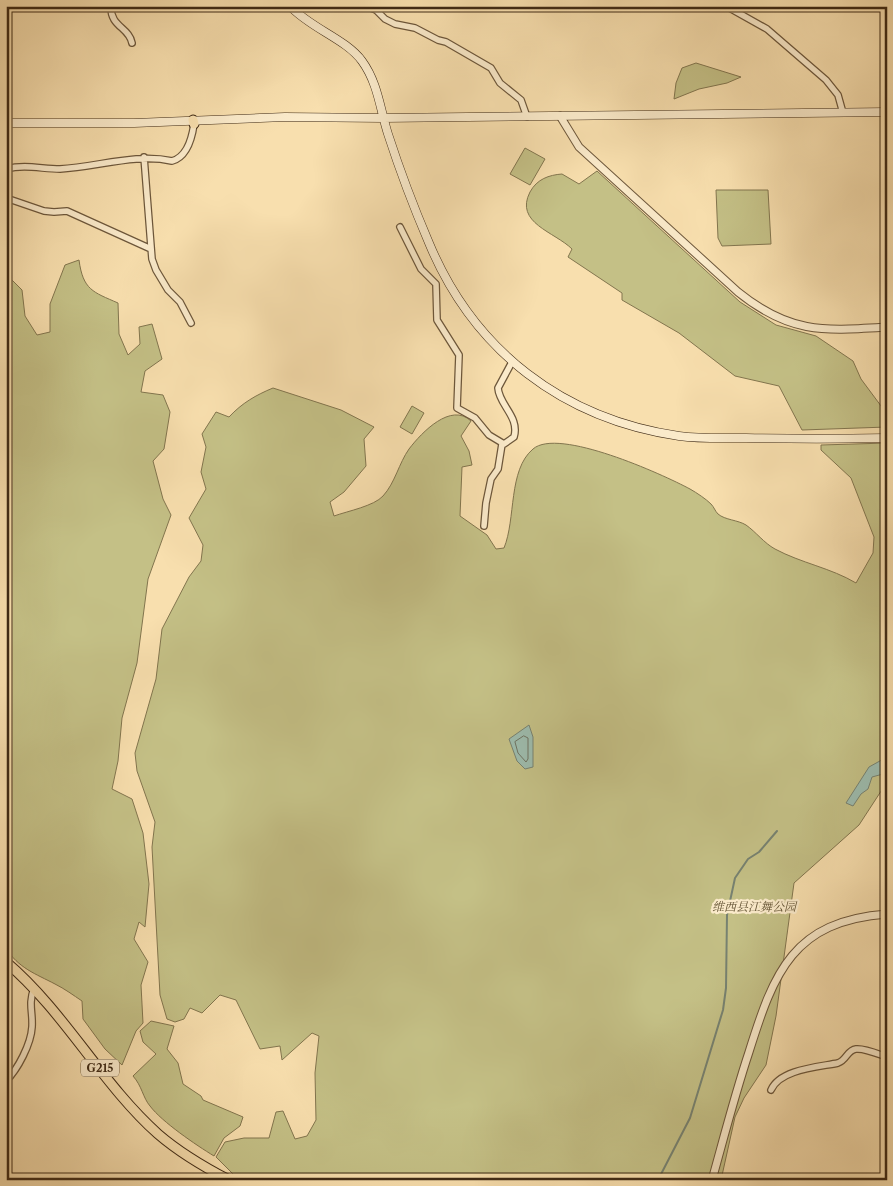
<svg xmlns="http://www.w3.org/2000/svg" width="893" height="1186" font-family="'Libre Caslon Text','Noto Serif SC',serif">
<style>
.green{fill:#c4c086;stroke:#82754e}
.water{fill:#9dbcae;stroke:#778271}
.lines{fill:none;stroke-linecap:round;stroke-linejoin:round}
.shore{stroke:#6e7362;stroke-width:1}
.stream{stroke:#778271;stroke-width:2}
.minor-casing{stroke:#6d573b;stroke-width:8}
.tertiary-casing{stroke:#6d573b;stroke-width:9}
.secondary-casing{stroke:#3f2a15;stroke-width:9}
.trunk-casing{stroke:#3f2a15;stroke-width:11}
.minor{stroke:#faeaca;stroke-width:5.5}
.tertiary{stroke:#faeaca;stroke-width:7}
.secondary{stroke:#faeaca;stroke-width:8}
.trunk{stroke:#f8dfae;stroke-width:9}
.labels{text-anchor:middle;stroke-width:4.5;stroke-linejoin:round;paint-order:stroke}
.shield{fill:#faeaca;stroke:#77644b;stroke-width:1}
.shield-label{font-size:11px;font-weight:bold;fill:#3f2a15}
.park-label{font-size:12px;font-style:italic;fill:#605031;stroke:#faeaca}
</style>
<rect width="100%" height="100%" fill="#f8dfae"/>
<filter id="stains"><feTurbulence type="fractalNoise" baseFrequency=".004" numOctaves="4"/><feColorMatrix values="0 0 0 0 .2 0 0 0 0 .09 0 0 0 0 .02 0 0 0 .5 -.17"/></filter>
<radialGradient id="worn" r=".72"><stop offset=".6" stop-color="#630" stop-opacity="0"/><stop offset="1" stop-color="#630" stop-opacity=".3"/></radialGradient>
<path class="green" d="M696,63L741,77L727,83L699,89L674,99L676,83L682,68Z
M525,148L545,159L530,185L510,174Z
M597,171L740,302L776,325L816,336L853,361L861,379L887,414V427L802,430L779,386L735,376L679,333L622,300V293L568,257L572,249C555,232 514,223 530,192C537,179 549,175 562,174L579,184Z
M716,190H768L771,244L722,246L718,238Z
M79,260C83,290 93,292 118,303L119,334L128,355L140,344L139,327L152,324L162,359L145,371L141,392L163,395L170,412L164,449L153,461L163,499L171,515L148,579L137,663L122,718L118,761L112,789L132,799L143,833L149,884L145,927L139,922L134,939L148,962L141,985L143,1023L136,1031L122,1065L105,1049L83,1019L82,1001C73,995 65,989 55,984C36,974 18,968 6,948V274L22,290L25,316L37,335L50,332V304L65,265Z
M273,388L341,410L374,427L364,439L366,466L344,492L330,502L334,516C348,511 374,506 383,496C395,483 399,463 409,449C422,432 451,402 471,421L461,436L469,451L472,465L462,467L460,516L487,535L496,549L504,548C516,519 508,470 533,449C558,427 662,474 690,489C697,493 706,499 711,504C714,507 715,511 718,514C725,520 738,520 746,525C756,532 764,543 775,549C801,563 831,568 856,583L873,553L874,537L851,478L821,450V445L887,443V782L859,825L794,883L776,1016L766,1065L744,1098L735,1117L721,1180H247L234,1175L216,1157L225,1142L244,1138H269L276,1112L283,1111L295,1139L307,1136L316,1120L315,1073L319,1036L312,1033L282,1060L280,1046L260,1049L236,1000L220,995L202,1013L190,1008L184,1019L175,1022L167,1019L160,995L152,847L155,822L137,771L135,753L156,679L162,629L189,577L201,561L203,545L189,518L206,489L201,472L206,447L202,434L216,412L229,417C242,403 256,395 273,388Z
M412,406L424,413L412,434L400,427Z
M151,1021L174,1026L167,1049L178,1063L183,1084L201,1096L203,1100L243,1117L240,1126L224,1138L214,1156C196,1145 162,1122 150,1106C143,1098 142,1086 133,1076L156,1054L143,1042L140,1031Z"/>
<path class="water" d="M529,725L533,737V767L525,769L517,761L509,739Z
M887,757V768L883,774L872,777L868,789L861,794L853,806L846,803L869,767Z"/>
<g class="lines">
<path class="shore" d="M524,736L528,738V759L526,762L518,753L515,742Z"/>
<path class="stream" d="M658,1180L690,1118L723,1010L726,988L727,915L735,878L748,859L759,852L777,831"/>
<g class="minor-casing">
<path id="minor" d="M111,6C110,27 129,27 132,43
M365,6L376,10L385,19L395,24L415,28L438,40L446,42L491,68L500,83L521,100L527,117
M726,6L767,29L826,80L838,95L843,113
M144,157L152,259L156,270L168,290L180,302L191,323
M6,169C25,164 42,169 60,169C98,167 135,153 172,161C187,157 192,138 194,124
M6,198L44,211L54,212L67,211L151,249
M400,227L421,269L436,284L437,320L459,355L457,408L475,418L489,435L504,444L514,437C520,417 499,405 498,388L512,362
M484,526L486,503L491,479L498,469L502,444
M6,1081C18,1069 31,1044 32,1027C33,1011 28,1005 34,988
M771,1090C780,1069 819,1067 838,1063C847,1060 847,1050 856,1049C865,1048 878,1054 887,1057"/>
</g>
<g class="tertiary-casing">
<path id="tertiary" d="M560,116L579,147L738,292C790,334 823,331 887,327
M712,1180C724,1137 735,1094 749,1052C774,972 793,921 887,914"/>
</g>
<g class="secondary-casing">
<path id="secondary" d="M290,6C310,28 346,39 362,61C378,83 380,109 388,134C400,171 414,208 429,243C474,351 563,419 679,436C701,439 724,438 746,438C793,439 840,439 887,438
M6,123H134L285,117L383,118L887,112"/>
</g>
<g class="trunk-casing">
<path id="trunk" d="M193,120L194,124
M6,962C65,1012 101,1083 158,1134C180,1153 204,1167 229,1180"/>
</g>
<use href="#minor" class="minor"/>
<use href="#tertiary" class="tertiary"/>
<use href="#secondary" class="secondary"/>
<use href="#trunk" class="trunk"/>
</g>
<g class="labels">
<rect class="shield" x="81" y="1059.5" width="38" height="17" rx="4"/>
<g class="shield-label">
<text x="100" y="1072">G215</text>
</g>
<g class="park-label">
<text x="754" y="911">维西县江舞公园</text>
</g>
</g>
<rect width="893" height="1186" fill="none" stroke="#f8dfae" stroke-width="25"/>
<rect x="8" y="8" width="878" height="1171" fill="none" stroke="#3f2a15" stroke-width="2.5"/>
<rect x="12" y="12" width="868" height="1161" fill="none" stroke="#3f2a15"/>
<rect width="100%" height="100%" filter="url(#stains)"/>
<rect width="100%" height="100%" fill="url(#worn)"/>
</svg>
